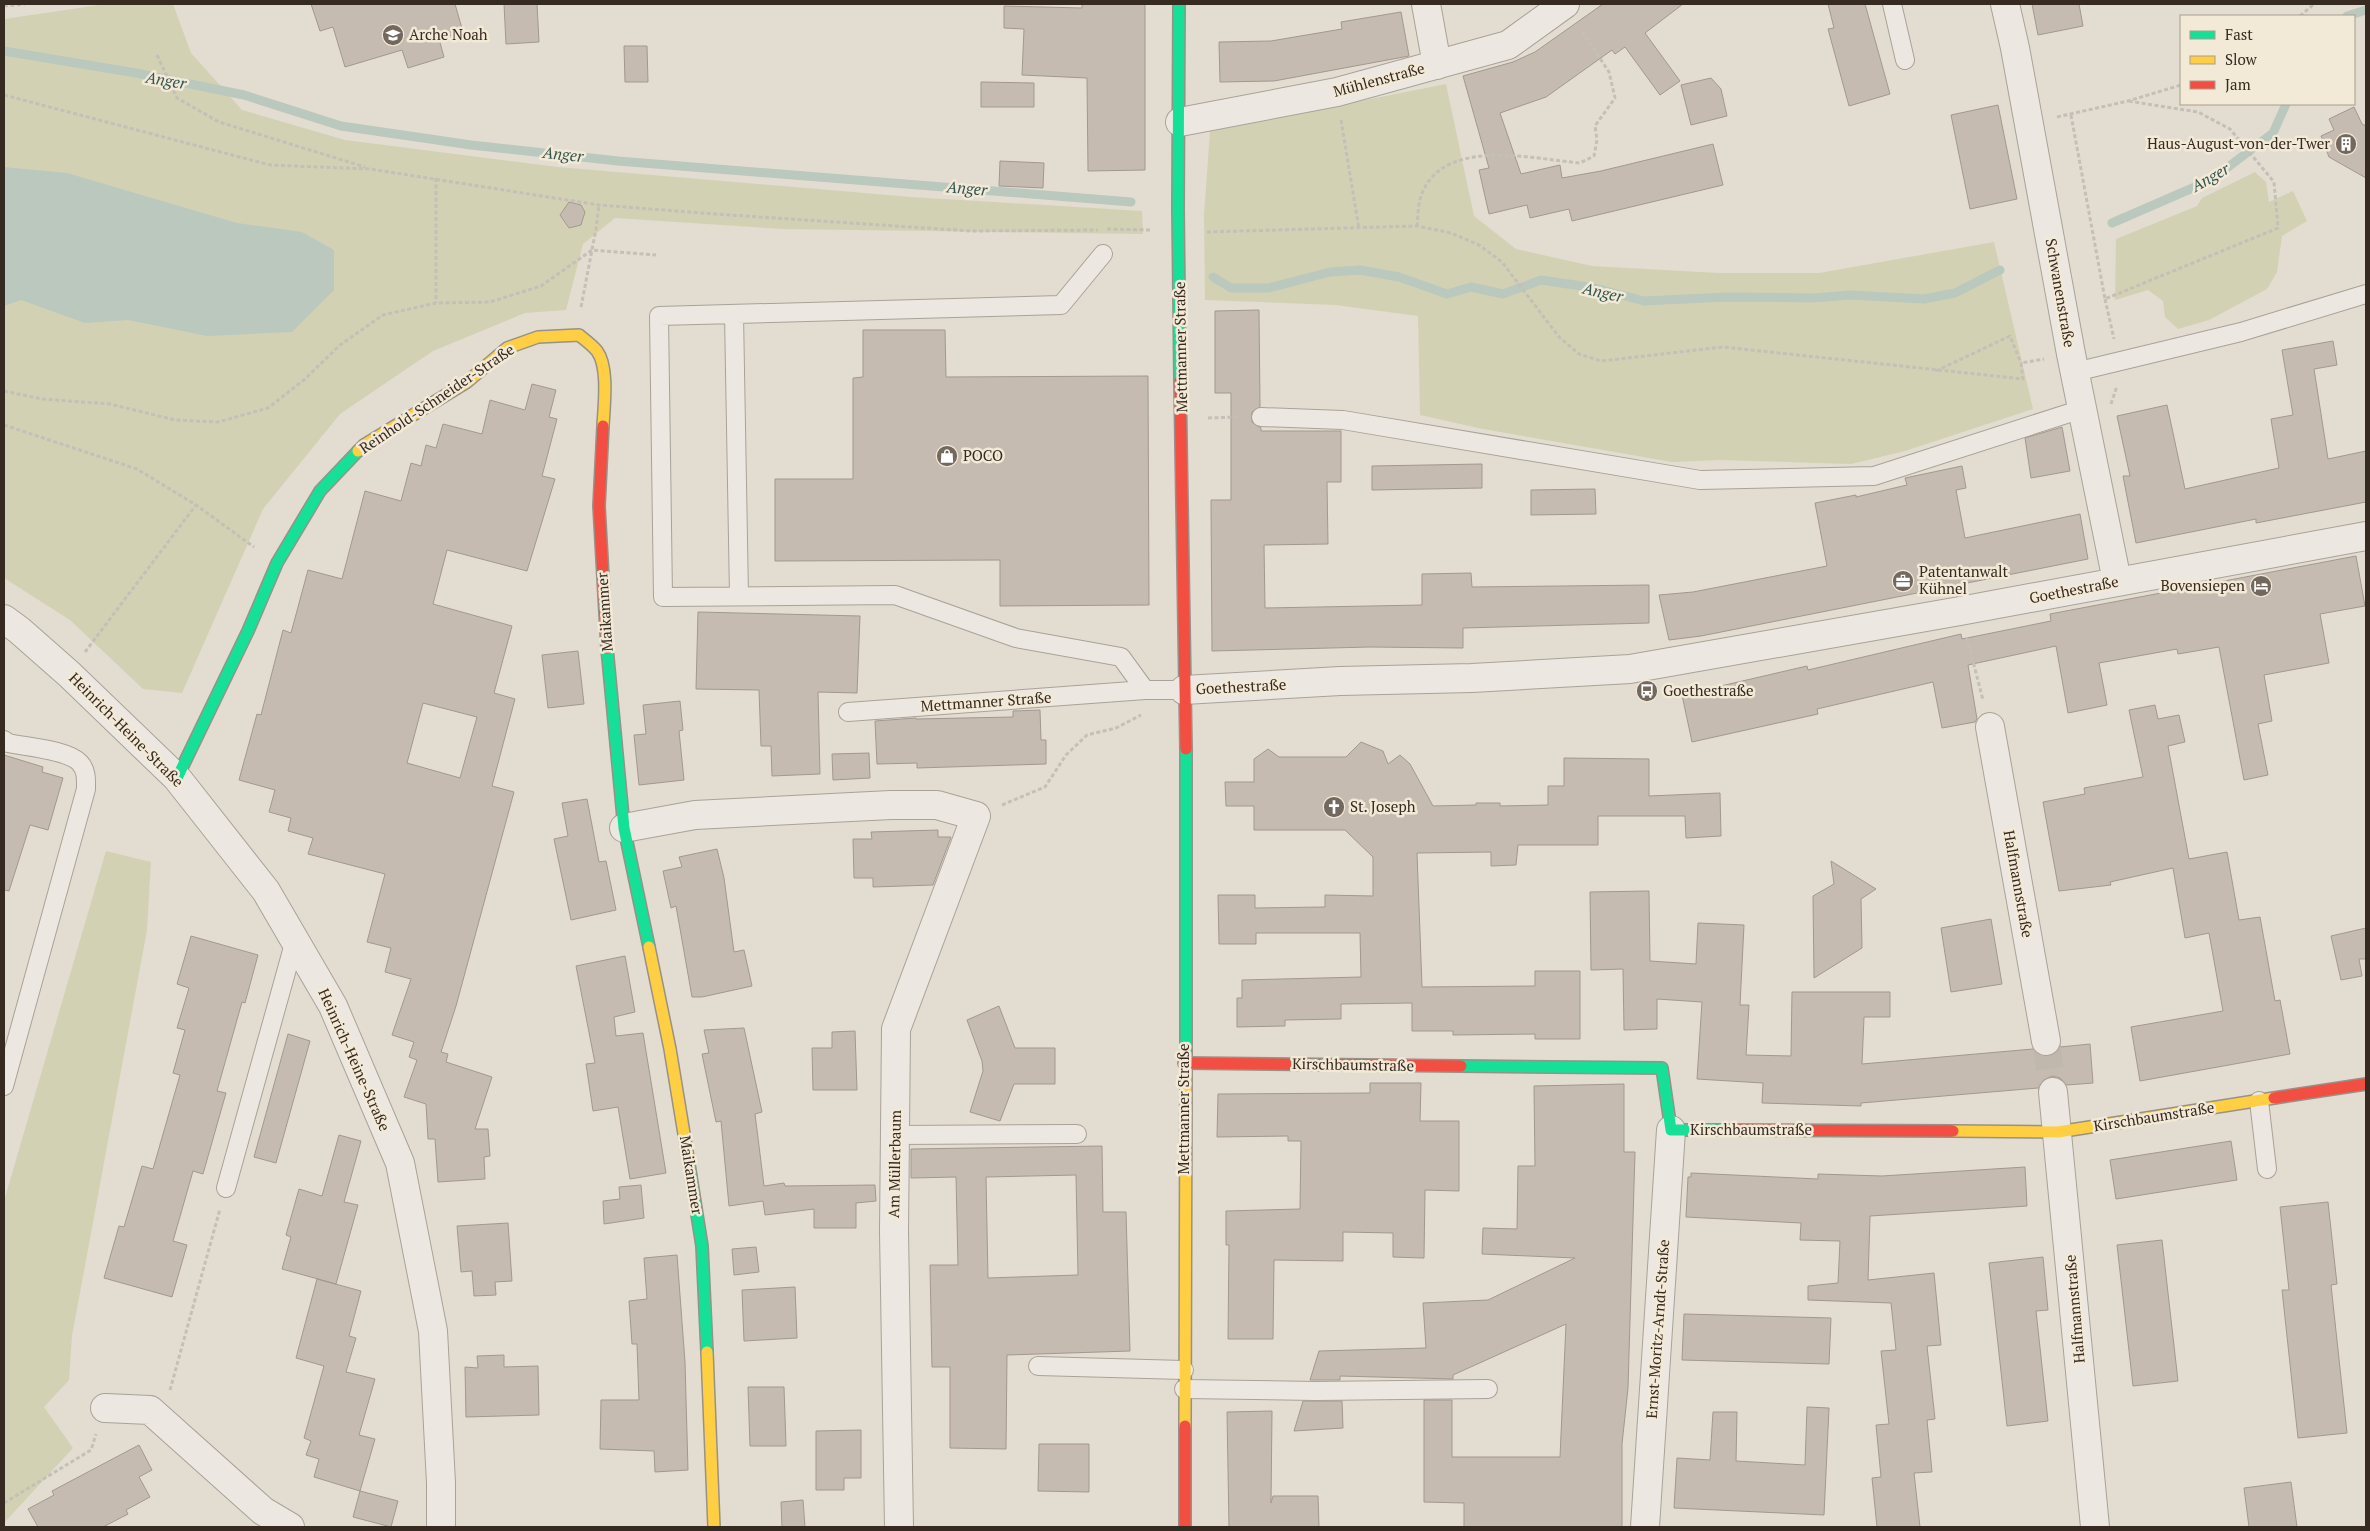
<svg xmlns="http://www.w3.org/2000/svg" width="2370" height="1531" font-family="'PT Serif',serif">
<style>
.green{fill:#d3d1b4}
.water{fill:#bac8be}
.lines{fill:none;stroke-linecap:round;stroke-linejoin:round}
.stream{stroke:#bac8be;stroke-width:9}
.building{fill:#c6bbb1;stroke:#a3988f;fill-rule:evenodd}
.street-tunnel{stroke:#c1b8ad;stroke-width:28;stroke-dasharray:28 14;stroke-linecap:butt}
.lane-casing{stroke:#a9a298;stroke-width:20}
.street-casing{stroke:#a9a298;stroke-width:30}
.fast-casing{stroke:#989188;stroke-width:14}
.slow-casing{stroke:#989188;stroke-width:14}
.jam-casing{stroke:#989188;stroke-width:14}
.path{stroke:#c4bfb7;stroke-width:3;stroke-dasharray:4 2.5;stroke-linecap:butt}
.lane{stroke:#ece8e1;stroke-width:18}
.street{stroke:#ece8e1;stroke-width:28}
.fast{stroke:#16e098;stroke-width:11}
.slow{stroke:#ffcf43;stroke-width:11}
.jam{stroke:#f24e42;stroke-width:11}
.labels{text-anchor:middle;stroke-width:5;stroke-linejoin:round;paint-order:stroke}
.poi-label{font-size:15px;fill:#372a21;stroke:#f3e9d7;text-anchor:start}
.street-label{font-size:15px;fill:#372a21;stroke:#f3e9d7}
.water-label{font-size:16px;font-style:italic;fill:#325551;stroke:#f3e9d7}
</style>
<rect width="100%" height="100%" fill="#e3dcd0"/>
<path class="green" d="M106,4H173L191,53L242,110L345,140L558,167L911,197L1142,211L1143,234L781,229L615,218L583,244L566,310L525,313L433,351L340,414L263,509L182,693L143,689L70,620L4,578V19Z
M1446,84L1474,216L1516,249L1592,266L1718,273H1819L1994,242L2033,409L1905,451L1851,464L1719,460L1672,462L1483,429L1420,415L1418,316L1335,305L1205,300L1204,215L1210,131Z
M2255,172L2266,182L2269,202L2293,191L2307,221L2282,236L2277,272L2267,289L2209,320L2178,329L2165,317L2163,301L2148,290L2115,300L2116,239L2197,206L2202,198Z
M106,851L151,862L147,930L72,1336L69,1380L44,1407L73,1448L4,1523V1201Z"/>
<path class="water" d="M4,167L67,173L237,223L302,232L334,250V290L292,332L207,336L128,320L85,323L21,300L4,306Z"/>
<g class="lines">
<path class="stream" d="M2347,16L2366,10
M4,51L136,73L244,95L341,126L471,145L618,161L1131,202
M2112,223L2211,180L2273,133L2286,104
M1213,277L1231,288H1269L1330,272L1360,270L1399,277L1447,294L1471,287L1503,294L1541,280L1595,288L1644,301L1727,297L1814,298L1850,295L1924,299L1955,293L2000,270"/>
</g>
<path class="building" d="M311,4H455L463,32L439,39L444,57L408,68L402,50L345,67L333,27L320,31Z
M504,4H537L539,42L506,44Z
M1082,4H1145V170L1088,171L1087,78L1022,75L1024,29L1004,28V6L1082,8Z
M1603,4H1683L1645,33L1680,81L1660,95L1625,47L1615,54L1612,50L1546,97L1500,113L1521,174L1560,165L1562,178L1601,171L1713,144L1723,185L1572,221L1569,209L1530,218L1527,205L1489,214L1479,170L1489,168L1463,76L1513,62L1535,52Z
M1828,4H1865L1890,94L1849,106L1828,29L1834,28Z
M2032,4H2079L2083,26L2038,35Z
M1401,12L1409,56L1274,81L1220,82L1219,42L1271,41L1342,29L1341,22Z
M624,46H647L648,82H625Z
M1711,78L1721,89L1727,116L1691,125L1681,85Z
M981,82L1034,83V107H981Z
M1998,105L2017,199L1970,209L1951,115Z
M2354,107L2362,124L2366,126V178L2329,157L2321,136L2334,130L2329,119Z
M1000,161L1044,163L1043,188L999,186Z
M569,202L581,205L585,212L581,225L569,228L560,215Z
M1259,310L1260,407L1252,412V422L1261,428V431H1341V482H1327L1328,544L1264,545L1265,608L1422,605V574L1471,573L1472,587L1649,585V623L1463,628V648L1370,647L1212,651L1211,500H1231V393H1215V311Z
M863,330H945L946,377L1148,376L1149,605L1000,606V560L775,561V479H853V378L863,377Z
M2333,341L2337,365L2314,369L2328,459L2366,451V502L2256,523V519L2136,543L2123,476H2130L2117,416L2167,405L2185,489L2279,468L2271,419L2293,415L2282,350Z
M532,384L556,390L549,417L557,419L542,476L555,479L527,571L447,550L433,604L512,626L494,693L515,699L492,786L514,792L456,1006L441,1052L448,1054L446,1062L492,1077L475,1129H488L490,1156L484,1157L485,1179L438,1182L435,1139H428L426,1104L404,1097L417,1060L409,1057L414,1042L392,1035L411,979L385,972L391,948L367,942L385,874L308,854L313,838L288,831L291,818L269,812L275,790L239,780L257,714L261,715L283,630L291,633L308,570L342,579L365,491L401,501L411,463L421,466L426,445L436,448L443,424L482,434L490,400L525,410ZM423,703L477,717L460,778L407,763Z
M2062,427L2070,471L2031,478L2025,438Z
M1482,464V488L1372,490V466Z
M1962,466L1966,488L1956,490L1965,538L2080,514L2088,559L1701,636L1669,640L1659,595L1693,592L1827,566L1815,503L1856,495V497L1907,485L1905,478Z
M1595,489L1596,514L1531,515V490Z
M2356,556L2365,606L2320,614L2329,663L2264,675L2272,721L2258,724L2268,775L2244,780L2219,647L2178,654L2177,649L2099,663L2107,705L2068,713L2056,646L1968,665L1977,719L1975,722L1942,728L1933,682L1817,709L1818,714L1692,742L1682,695L1807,666L1808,670L1961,634L1962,639L2051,621L2050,614Z
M698,612L860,616L857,693L818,692L820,774L772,776L771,746H761L759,690L696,689Z
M578,651L584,704L548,708L542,655Z
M680,701L683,730L679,731L684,780L639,785L634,735L646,734L643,705Z
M2155,705L2158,719L2179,715L2185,742L2168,746L2189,859L2227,852L2239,920L2260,917L2275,1001L2280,1000L2290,1054L2140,1081L2131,1027L2223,1011L2209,933L2185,938L2173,868L2110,882L2111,885L2059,891L2043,802L2085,794L2084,788L2143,777L2129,710Z
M1040,710L1041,740H1046V764L917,768V763L877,764L875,721L916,718V719L1013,717V711Z
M1361,742L1383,751L1388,764L1400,755L1410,764L1433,806L1476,805V803H1500V806L1548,805V786H1564V758L1649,759V796L1720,793L1721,836L1686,838L1685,816H1598V845H1518L1516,865L1491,866V852L1417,853L1422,987L1535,986V971H1580V1039H1535V1034L1453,1035V1031H1412V1003L1341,1004V1019L1285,1020V1026L1237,1027V998H1242V980L1361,977L1360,933H1256V944H1219L1218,895H1255V908L1325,907V895L1373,896V857L1345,830H1254V806H1226L1225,782H1254V759L1268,749L1279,757H1346Z
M869,753L870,778L833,780L832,754Z
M4,755L43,767L42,772L63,778L48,830L30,825L9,891L4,890Z
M587,799L599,862L606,861L616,910L571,920L554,839L568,836L562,803Z
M938,830V837H951L933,885L873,887V878H854L853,839H872L871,832Z
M717,849L724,878L734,952L744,950L752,986L702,997H692L676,906L671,908L663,871L682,867L679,857Z
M1831,861L1876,889L1861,899L1862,948L1814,978L1813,896L1834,884Z
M1649,891L1650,961L1696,964L1698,923L1744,925L1740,1005H1749L1746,1055L1791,1056L1792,992H1890V1017H1864L1862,1064L2033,1049L2040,1055L2048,1056L2056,1053L2060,1047L2090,1044L2093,1083L2067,1085L2060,1078L2052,1076L2044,1080L2038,1088L1861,1103V1106L1762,1103L1763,1083L1697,1079L1702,1002L1657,999V1029L1624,1030L1623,969L1591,970L1590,892Z
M1991,919L2002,984L1951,992L1941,928Z
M2366,928V959H2359L2362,976L2341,980L2331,936Z
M191,936L258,955L245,1003L242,1002L217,1091L226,1093L203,1174L193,1171L173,1241L187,1245L172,1297L104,1278L119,1226L124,1227L142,1166L153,1169L180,1075L173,1073L185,1030L177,1028L189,988L177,984Z
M625,956L635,1012L614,1017L616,1036L643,1033L666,1173L630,1179L618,1107L593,1111L586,1064L595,1063L576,966Z
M999,1006L1015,1048H1055V1084H1014L1000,1121L970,1112L983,1071L982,1061L967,1020Z
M744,1028L762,1112L755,1114L764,1186L784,1183L785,1186L875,1185L876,1201L856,1203V1228H814V1209L765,1215L763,1201L729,1206L721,1121L716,1122L702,1054L709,1053L704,1030Z
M855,1031L857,1090H813L812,1048H832V1032Z
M288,1034L310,1041L276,1163L254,1157Z
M1370,1083H1421L1420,1121H1459V1191L1425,1190L1424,1258L1393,1257V1233L1343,1232V1261L1274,1260L1273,1339H1228L1229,1245H1226V1211L1300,1209L1301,1141H1288V1136L1217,1137L1218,1094L1370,1093Z
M1624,1084V1152H1635L1628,1388L1622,1444V1527H1464V1503L1424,1502V1400H1452V1457H1560L1566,1324L1453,1375V1379L1340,1376V1380H1310L1319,1351L1426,1348L1423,1303L1488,1300L1575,1258L1482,1254L1483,1228L1517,1229L1518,1166H1535L1534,1086Z
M339,1135L361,1141L344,1202L358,1205L336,1284L282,1269L291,1237L286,1235L299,1189L322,1196Z
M2231,1141L2237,1180L2116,1199L2110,1160Z
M1102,1146L1103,1212H1126L1130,1351L1007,1355L1006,1449L950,1448V1367H932L930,1265H958L956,1177L911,1178V1149ZM1076,1175L1078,1275L988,1278L986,1177Z
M2025,1167L2027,1206L1870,1216L1868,1280L1934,1273L1941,1345L1927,1346L1935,1419L1927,1420L1932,1472L1914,1473L1920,1527H1877L1872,1478L1881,1477L1876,1425L1889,1424L1881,1351L1896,1350L1891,1303L1808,1300V1286L1838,1283L1840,1241L1800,1240L1801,1223L1686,1217L1688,1177H1691V1173L1818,1179V1174L1882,1176Z
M641,1185L644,1218L604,1224L603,1201L620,1199L619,1187Z
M2328,1202L2337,1284L2331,1285L2347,1433L2298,1438L2282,1290H2289L2280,1207Z
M508,1223L512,1281L495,1282L496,1295L474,1296L472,1271L461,1272L457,1226Z
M2162,1240L2178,1381L2133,1386L2117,1245Z
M756,1247L759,1272L734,1275L732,1249Z
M677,1255L685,1362L688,1470L655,1472L654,1451L600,1449L601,1400H639L637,1344H632L629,1301L647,1299L644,1258Z
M2043,1257L2048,1310L2036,1311L2048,1421L2007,1426L1989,1263Z
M317,1279L361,1291L349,1336L356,1338L346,1372L375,1379L359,1435L375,1439L360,1491L314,1477L319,1459L306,1455L311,1441L304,1438L324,1366L296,1358Z
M795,1287L797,1338L744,1341L742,1290Z
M1684,1314L1831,1318L1829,1364L1682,1360Z
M504,1355V1367L538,1366L539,1415L466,1417L465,1367L478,1368L477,1356Z
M748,1387H784L786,1446H750Z
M1303,1401H1342L1343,1428L1294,1431Z
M1807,1407L1829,1408L1824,1515L1674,1508L1677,1458L1710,1460L1713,1412H1737L1736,1461L1805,1465Z
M1272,1411L1271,1503L1273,1496H1318L1319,1527H1229L1227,1412Z
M861,1430V1478H844V1490H816V1431Z
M1039,1444H1089V1492L1038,1491Z
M139,1445L152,1470L139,1477L150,1497L126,1510L128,1514L103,1527H38L28,1509L54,1495L52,1491Z
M2291,1482L2297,1527H2249L2244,1488Z
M360,1491L398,1501L391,1527L353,1517Z
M803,1500L805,1527H782L781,1502Z"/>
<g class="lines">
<path class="street-tunnel" d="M2046,1041L2053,1092"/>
<g class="lane-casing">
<path id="lane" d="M1892,4L1905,60
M1103,254L1061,305L659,316L663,597L895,595L1016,638L1121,657L1145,690
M734,314L739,596
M2075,372L2241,332L2366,294
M1261,417L1343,420L1700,480L1874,476L2082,409
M848,712L1145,690H1184
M4,740L8,743C26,747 69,750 80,763C87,771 86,780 86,789L4,1086
M2259,1101L2267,1169
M895,1135L1077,1134
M226,1188L295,940
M1038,1366L1184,1370
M1184,1389L1316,1391L1488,1389"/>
</g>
<g class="street-casing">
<path id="street" d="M1426,4L1437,65
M2005,4L2015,48L2071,354L2117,581
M1180,122L1337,92L1508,45L1565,4
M4,619L19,630L69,674L177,778L266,891L333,1006L400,1163L433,1331L441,1483V1527
M1184,690L1340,681L1472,678L1630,669L1960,611L2366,536
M1990,727L2046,1041
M624,828L695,815L891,805H937L976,816L896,1029L894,1231L899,1527
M2053,1092L2095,1527
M105,1408L150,1410L263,1511L290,1527
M1645,1527L1671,1130"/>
</g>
<g class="fast-casing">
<path id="fast" d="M1179,4L1178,208L1180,381
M607,648L624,828L649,947
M177,778L248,631L277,563L320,491L358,451
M1461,1066L1662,1068L1671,1130H1728
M1186,1067V749
M688,1158L702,1246L707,1352"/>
</g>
<g class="slow-casing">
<path id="slow" d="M358,451L364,445L467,382L507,348L538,337L579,335C585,340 592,345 597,351C609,367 604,406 603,426
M649,947L670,1049L688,1158
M1953,1131L2058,1132L2274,1098
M707,1352L714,1527
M1185,1426L1186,1067"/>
</g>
<g class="jam-casing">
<path id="jam" d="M1180,381L1186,749
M603,426L599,506L607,648
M1184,1063L1461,1066
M2274,1098L2366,1084
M1728,1130L1953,1131
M1185,1527V1426"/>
</g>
<path class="path" d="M4,6L25,4
M2300,16L2314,4
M157,55L177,98L219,122L365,167
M4,95L270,165L370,169L599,205L715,214L971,231L1098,230
M2071,115L2105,299L2278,228L2274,182L2230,129L2198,112L2128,101
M2057,117L2128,101L2181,85
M1341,120L1359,229
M436,178V303
M1417,226C1418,217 1418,205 1421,196C1442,136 1533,159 1580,163L1594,156L1597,140L1595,126L1615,98L1609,72L1580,28
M1107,229L1151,230
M1207,232L1417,226L1451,233L1479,245L1502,262L1559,337L1579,354L1601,361L1723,347L2023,379L2021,363L2044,359
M2105,299L2114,339
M581,307L596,229L599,205
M1936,371L2010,336L2021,363
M4,391L42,399L110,404L175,420L218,422L268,408L305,379L340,345L383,315L436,303L490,302L541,286L592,250L656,255
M2111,404L2117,386
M1208,418L1239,417
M4,425L137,469L196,505L254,547
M1967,638L1983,700
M85,652L196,505
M1002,805L1045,787L1066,755L1087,735L1116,728L1141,715
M170,1390L220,1209
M4,1503L91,1450L96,1434"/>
<use href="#lane" class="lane"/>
<use href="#street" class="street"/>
<use href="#fast" class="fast"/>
<use href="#slow" class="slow"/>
<use href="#jam" class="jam"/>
</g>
<defs>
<g id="school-disc" transform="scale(1.125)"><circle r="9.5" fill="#73685e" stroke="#f3e9d7"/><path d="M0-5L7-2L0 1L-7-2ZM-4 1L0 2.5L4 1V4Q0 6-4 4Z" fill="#fff"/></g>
<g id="building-disc" transform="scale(1.125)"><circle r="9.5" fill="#73685e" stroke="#f3e9d7"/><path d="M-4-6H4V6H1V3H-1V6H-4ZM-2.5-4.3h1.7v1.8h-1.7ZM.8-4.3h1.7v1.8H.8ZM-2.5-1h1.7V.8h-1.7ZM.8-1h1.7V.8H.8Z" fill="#fff"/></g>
<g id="shop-disc" transform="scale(1.125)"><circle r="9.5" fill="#73685e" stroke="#f3e9d7"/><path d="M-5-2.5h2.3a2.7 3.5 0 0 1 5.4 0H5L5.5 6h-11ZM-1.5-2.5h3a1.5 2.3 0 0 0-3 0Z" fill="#fff"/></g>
<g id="office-disc" transform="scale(1.125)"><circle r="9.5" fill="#73685e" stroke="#f3e9d7"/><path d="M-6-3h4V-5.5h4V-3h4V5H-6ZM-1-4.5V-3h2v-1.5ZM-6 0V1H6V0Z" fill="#fff"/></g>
<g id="hotel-disc" transform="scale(1.125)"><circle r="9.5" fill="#73685e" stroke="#f3e9d7"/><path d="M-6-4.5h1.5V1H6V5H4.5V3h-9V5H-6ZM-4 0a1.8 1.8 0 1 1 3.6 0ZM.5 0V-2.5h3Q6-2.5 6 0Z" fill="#fff"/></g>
<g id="bus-disc" transform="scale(1.125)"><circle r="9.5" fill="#73685e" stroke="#f3e9d7"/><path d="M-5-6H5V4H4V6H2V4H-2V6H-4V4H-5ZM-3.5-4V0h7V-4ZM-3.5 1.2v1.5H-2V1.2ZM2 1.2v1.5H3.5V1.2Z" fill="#fff"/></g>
<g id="church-disc" transform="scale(1.125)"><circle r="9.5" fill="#73685e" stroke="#f3e9d7"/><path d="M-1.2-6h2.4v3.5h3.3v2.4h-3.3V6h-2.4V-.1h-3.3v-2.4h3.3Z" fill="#fff"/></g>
</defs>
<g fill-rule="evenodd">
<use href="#school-disc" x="393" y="35"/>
<use href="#building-disc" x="2346" y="144"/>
<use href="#shop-disc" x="947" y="456"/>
<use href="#office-disc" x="1903" y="581"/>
<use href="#hotel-disc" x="2261" y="586"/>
<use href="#bus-disc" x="1647" y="691"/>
<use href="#church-disc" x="1334" y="807"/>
</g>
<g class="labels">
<g class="poi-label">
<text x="409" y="40">Arche Noah</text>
<text x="2330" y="149" text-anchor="end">Haus-August-von-der-Twer</text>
<text x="963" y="461">POCO</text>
<text x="1919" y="577">Patentanwalt<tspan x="1919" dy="17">Kühnel</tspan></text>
<text x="2245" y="591" text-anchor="end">Bovensiepen</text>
<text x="1663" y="696">Goethestraße</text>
<text x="1350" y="812">St. Joseph</text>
</g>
<g class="street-label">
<text transform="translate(1379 80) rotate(-15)" y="5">Mühlenstraße</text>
<text transform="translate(2060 293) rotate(80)" y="5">Schwanenstraße</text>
<text transform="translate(1181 347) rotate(-91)" y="5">Mettmanner Straße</text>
<text transform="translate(437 399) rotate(-34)" y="5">Reinhold-Schneider-Straße</text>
<text transform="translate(2074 590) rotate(-11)" y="5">Goethestraße</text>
<text transform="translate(605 612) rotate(-94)" y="5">Maikammer</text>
<text transform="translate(1241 687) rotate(-3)" y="5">Goethestraße</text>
<text transform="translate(986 702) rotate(-4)" y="5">Mettmanner Straße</text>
<text transform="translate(126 730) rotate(45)" y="5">Heinrich-Heine-Straße</text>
<text transform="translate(2018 884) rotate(80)" y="5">Halfmannstraße</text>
<text transform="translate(354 1060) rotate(66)" y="5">Heinrich-Heine-Straße</text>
<text transform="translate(1353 1065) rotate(1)" y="5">Kirschbaumstraße</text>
<text transform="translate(1184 1109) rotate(-90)" y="5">Mettmanner Straße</text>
<text transform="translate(2154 1117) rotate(-9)" y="5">Kirschbaumstraße</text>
<text x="1751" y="1135">Kirschbaumstraße</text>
<text transform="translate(895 1164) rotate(-89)" y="5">Am Müllerbaum</text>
<text transform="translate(691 1175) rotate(81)" y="5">Maikammer</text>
<text transform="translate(2075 1309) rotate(-95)" y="5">Halfmannstraße</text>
<text transform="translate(1658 1329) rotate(-86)" y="5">Ernst-Moritz-Arndt-Straße</text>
</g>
<g class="water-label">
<text transform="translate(166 80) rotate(10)" y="6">Anger</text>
<text transform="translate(563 154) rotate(6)" y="6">Anger</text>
<text transform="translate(2210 177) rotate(-30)" y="6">Anger</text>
<text transform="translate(967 188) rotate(5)" y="6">Anger</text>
<text transform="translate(1603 292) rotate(13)" y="6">Anger</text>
</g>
</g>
<rect width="2370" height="1531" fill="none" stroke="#372a21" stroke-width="10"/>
<rect x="2180" y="15" width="175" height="90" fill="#f3e9d7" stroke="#a89d8e"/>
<rect x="2190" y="31" width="25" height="8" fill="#16e098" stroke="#a89d8e"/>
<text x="2225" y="40" font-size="15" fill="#372a21">Fast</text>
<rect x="2190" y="56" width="25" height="8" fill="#ffcf43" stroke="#a89d8e"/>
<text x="2225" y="65" font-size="15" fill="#372a21">Slow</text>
<rect x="2190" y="81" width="25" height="8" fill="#f24e42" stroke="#a89d8e"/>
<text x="2225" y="90" font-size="15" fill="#372a21">Jam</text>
</svg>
